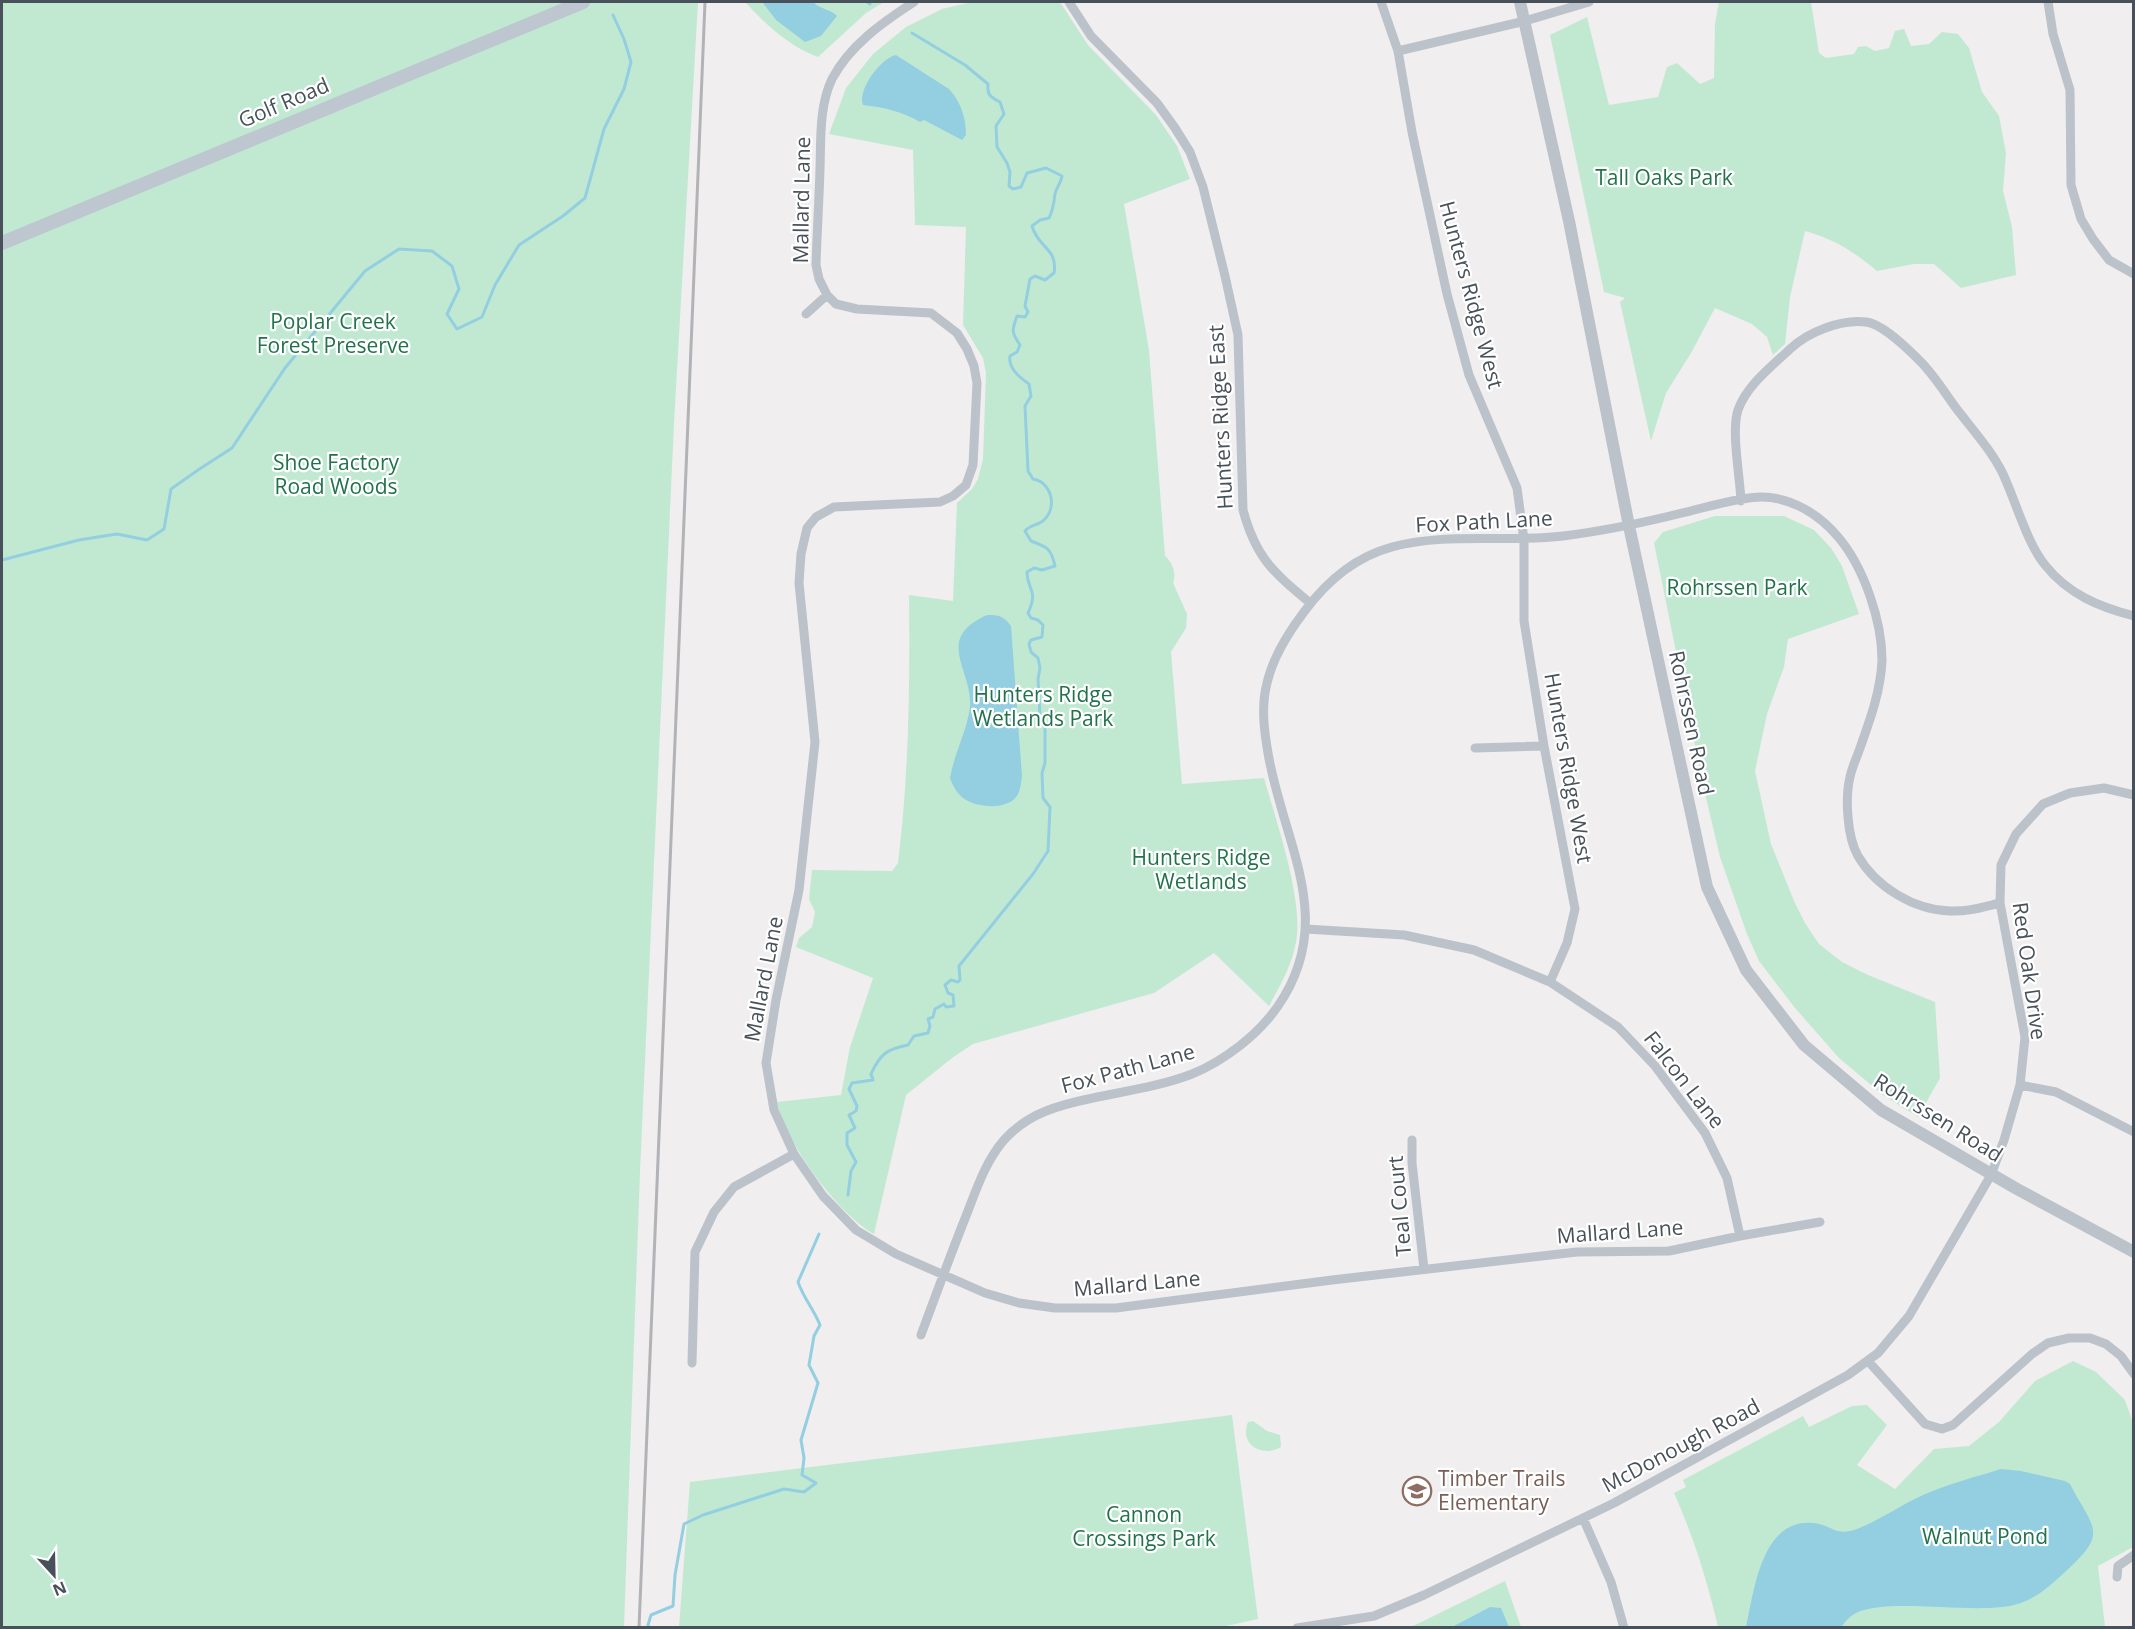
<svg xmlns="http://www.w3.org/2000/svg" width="2135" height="1629" font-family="'Open Sans',sans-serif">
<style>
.green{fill:#c1e9d2}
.water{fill:#93cfe1}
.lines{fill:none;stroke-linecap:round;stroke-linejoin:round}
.stream{stroke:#93cfe1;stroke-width:3}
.minor{stroke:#bbc2c9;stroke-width:9}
.tertiary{stroke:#bbc2c9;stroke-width:12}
.secondary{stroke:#bec6d0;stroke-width:14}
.rail{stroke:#b1b3b7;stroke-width:3}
.labels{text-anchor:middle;stroke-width:4.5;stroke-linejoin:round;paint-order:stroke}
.street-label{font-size:21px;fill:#485159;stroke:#fff}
.park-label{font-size:21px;fill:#22724c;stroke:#fff}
.education-label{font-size:21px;fill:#785e54;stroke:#fff;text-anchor:start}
</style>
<rect width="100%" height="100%" fill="#f0eeee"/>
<path class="green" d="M2,2H698L674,423L640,1171L624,1627L2,1628Z
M727,2H884L866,13L818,57C790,47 766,25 746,3Z
M972,2H1060L1088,45L1156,115L1177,146L1190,179L1124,204L1149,350L1165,556C1172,562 1177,574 1173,583L1187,614L1186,628L1171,652L1182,784L1264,778C1276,821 1304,900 1296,942C1292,965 1280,986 1269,1006L1214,953L1154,993L973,1044L952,1058L906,1095L874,1234C838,1214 785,1142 777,1102L841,1095L850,1047L873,978L796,947L799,938L812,927L815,912L809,899L812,870L892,871L898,863C909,774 910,685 909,595L953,601L957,503L972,489L978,479L983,459L986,373L983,358L963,325L966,227L915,225L913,150L829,134L846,88L873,54L906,27L942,9Z
M1719,2H1811L1819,53L1826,58L1854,54L1858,47L1866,46L1875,51L1889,48L1895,31L1904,29L1911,46L1929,44L1942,32L1958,34L1969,48L1982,92L1999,116L2006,153L2003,191L2012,227L2016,275L1961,288L1934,264H1914L1877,271C1853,251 1834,239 1805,231L1790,297L1785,344L1773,355L1767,337L1752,324L1715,308L1691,353L1666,393L1651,441L1620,302L1625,298L1604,292L1550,35L1587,17L1609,105L1658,97L1667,67L1677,63L1700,84L1714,78L1715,24Z
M1715,516H1784L1814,530L1831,548L1842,566L1859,614L1788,639L1784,667L1767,714L1755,771L1771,844L1794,901L1805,923L1819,944L1842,962L1868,975L1935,1002L1940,1078L1918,1117L1883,1095L1839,1058L1795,1008L1759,961L1747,934L1720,857L1703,785L1654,543L1663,532Z
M2073,1361L2096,1372L2125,1400L2133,1423V1547L2098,1566L2105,1627H1718C1707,1580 1694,1538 1674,1493L1686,1487L1683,1480L1803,1416L1809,1427L1852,1406L1867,1405L1887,1425L1857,1465L1895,1489L1934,1449L1969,1446L1999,1422L2035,1381Z
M1232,1415L1258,1619L1217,1628L679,1627L690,1482Z
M1253,1421L1267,1431L1280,1435L1281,1447C1262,1458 1239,1445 1248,1422Z
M1505,1581L1521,1627L1409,1628Z"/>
<path class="water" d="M763,3L813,2C821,10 831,9 837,16L821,36L805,42L776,20Z
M896,55L949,89C961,102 966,118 966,135L962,140L924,120L920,122C904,112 882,107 863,105C857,90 881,58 896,55Z
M987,615C999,615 1004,616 1011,626L1022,776C1021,782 1021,788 1018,794C1010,811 976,808 963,798C956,792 953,786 950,778C954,754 967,731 970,707C973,670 933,639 987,615Z
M2001,1469L2021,1471L2065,1481L2070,1484C2094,1530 2109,1532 2065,1572C2052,1584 2038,1597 2021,1603C1979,1618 1878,1593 1850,1617C1846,1620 1844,1624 1841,1627H1746C1754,1592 1761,1517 1814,1523C1832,1525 1835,1537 1857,1529C1880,1520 1901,1505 1923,1495C1948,1484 1975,1477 2001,1469Z
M1490,1607L1501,1608L1509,1627H1452Z"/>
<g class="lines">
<path class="stream" d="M867,2L870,4
M2,560L79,540L117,534L147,540L164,529L171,489L198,470L232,448L285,368L365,271L399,249L432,251L452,266L459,289L447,314L457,329L482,317L495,285L519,245L563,216L585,198L604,129L624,89L631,62L624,39L613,15
M848,1195L851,1171L856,1162L847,1145V1133L855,1128L849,1115L856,1111L857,1106L849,1089L852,1083L873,1080L871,1074C880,1054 887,1049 908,1045L914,1036L928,1033L930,1026L928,1019L933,1017L935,1009L944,1004L946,1007L954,1006L953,995L948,993L945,985L951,980L958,982L960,980L959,966L1033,874L1048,851L1050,807L1043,798L1042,773L1045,763V725L1040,716L1038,679L1040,668L1038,658L1031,652L1029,644L1031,640L1042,637L1043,625L1038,620L1031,618L1028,613C1039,589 1027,591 1027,572L1034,568L1042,570L1055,566C1051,548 1047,547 1031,541L1025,531C1031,524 1038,526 1044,520C1058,506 1051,482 1033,479L1028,471L1025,406L1031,396L1029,384C1019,377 1008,368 1010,356L1017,352L1020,345C1011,332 1012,330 1017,316L1025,317L1028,312L1025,306L1030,279L1035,276L1045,280L1054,273C1058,248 1038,248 1032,226L1040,220L1049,218C1053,210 1054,203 1055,194C1056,188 1061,183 1062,176L1046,168L1027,173L1021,187L1013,189L1009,186L1010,172L1007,163L997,147L996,126L1004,114L1000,102C990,97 987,95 988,84L965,65L912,33
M649,1628L648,1625L651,1615L673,1606L675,1575L684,1524L703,1515L784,1489L804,1492L816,1483L802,1475L804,1458L801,1440L818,1383L809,1365L814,1336L820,1325C813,1308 804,1299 798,1282L819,1234"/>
<path class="minor" d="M914,2C883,22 850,45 832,79C819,106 821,140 820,169C819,201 817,233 816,265L819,279L827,295L836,304L857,309L931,313L957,333L967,349L974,366L977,383L973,465L966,485L953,496L940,502L834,507L816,517L807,528L801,554L799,583L815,742L799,890L776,1000L766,1063L774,1110L794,1154L823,1196L856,1230L896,1254L985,1293L1019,1303L1055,1308H1116L1332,1280L1577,1252L1669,1251L1740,1236L1820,1222
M1069,2L1091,36L1157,103L1175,128L1190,152L1203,187L1225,276L1238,335L1243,510C1256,558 1273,572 1310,603
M1381,2L1398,51L1412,132L1447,294L1469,375L1517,488L1524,540V621L1544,746L1575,909L1567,943L1550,982
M2048,2L2053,34L2070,90L2071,185L2081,219L2093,239L2109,260L2134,274
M1398,51L1525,21L1589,2
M806,314L827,295
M1741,501C1740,477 1731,431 1738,410C1747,385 1772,366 1790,349C1808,332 1841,319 1866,322C1883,324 1908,349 1920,361C1934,375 1945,393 1956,408C1972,429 1992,451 2003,474C2016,502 2027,543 2045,565C2068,594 2099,607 2134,616
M1475,748L1544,746
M1306,929L1404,935L1474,950L1550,982L1618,1027L1655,1066L1705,1133L1727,1178L1740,1236
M2020,1085L2056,1092L2134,1132
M1412,1140V1163L1424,1269
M921,1335C935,1297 949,1259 964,1221C975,1194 984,1163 1004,1140C1028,1113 1059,1105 1093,1098C1126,1091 1161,1086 1192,1074C1224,1061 1258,1035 1278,1006C1338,919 1283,843 1268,753C1264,730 1261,706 1267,683C1273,657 1288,633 1304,612C1326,582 1355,557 1392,547C1447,532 1506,543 1563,536C1603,531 1642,523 1682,513C1704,508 1739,497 1761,497C1792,497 1820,515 1839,538C1864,568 1882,621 1882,660C1881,690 1870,720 1860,748C1857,757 1852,767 1850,777C1845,798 1847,837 1858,856C1876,887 1914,910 1950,911C1967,912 1983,907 2000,903
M1868,1361L1925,1424L1942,1429L1953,1425L2032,1354L2048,1343L2069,1338H2090L2106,1344L2121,1356L2134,1374
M692,1363L695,1252L714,1212L734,1187L794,1154
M1583,1518L1611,1582L1624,1628
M2117,1577L2118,1566L2134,1555
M1297,1628L1374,1616L1424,1595L1614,1503L1848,1375L1878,1353L1909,1316L1991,1175L2004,1140L2020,1085L2025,1037L2000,903L2001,865L2016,834L2043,804L2070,793L2104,788L2134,795"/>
<path class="tertiary" d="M1520,2L1569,221L1629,526L1707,887L1746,970L1804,1045L1881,1110L2017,1189L2134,1252"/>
<path class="secondary" d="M2,243L583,2"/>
<path class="rail" d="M639,1628L705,2"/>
</g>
<defs>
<g id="school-ring" transform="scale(1.5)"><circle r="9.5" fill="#fff" stroke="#8d6e63" stroke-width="1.5"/><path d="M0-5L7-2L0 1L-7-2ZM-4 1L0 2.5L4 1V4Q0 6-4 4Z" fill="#8d6e63"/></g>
</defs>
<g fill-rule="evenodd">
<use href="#school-ring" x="1417" y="1491"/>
</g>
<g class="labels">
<g class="street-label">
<text transform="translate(284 103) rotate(-23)" y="7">Golf Road</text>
<text transform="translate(802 200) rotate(-89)" y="7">Mallard Lane</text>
<text transform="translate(1471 295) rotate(75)" y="7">Hunters Ridge West</text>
<text transform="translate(1221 417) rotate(-93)" y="7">Hunters Ridge East</text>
<text transform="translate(1484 522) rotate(-3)" y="7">Fox Path Lane</text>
<text transform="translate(1691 723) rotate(78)" y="7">Rohrssen Road</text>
<text transform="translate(1568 768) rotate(80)" y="7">Hunters Ridge West</text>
<text transform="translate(2029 971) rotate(82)" y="7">Red Oak Drive</text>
<text transform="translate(764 979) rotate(-79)" y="7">Mallard Lane</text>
<text transform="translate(1128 1069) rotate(-15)" y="7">Fox Path Lane</text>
<text transform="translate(1684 1080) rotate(52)" y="7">Falcon Lane</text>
<text transform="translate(1938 1118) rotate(32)" y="7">Rohrssen Road</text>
<text transform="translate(1400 1206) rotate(-95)" y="7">Teal Court</text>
<text transform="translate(1620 1232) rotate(-4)" y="7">Mallard Lane</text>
<text transform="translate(1137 1284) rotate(-5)" y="7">Mallard Lane</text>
<text transform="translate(1681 1446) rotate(-28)" y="7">McDonough Road</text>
</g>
<g class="park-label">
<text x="1664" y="185">Tall Oaks Park</text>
<text x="333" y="329">Poplar Creek<tspan x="333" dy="24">Forest Preserve</tspan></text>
<text x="336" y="470">Shoe Factory<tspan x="336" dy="24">Road Woods</tspan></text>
<text x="1737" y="595">Rohrssen Park</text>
<text x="1043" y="702">Hunters Ridge<tspan x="1043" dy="24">Wetlands Park</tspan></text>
<text x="1201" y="865">Hunters Ridge<tspan x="1201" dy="24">Wetlands</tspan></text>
<text x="1144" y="1522">Cannon<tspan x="1144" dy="24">Crossings Park</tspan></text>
<text x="1985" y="1544">Walnut Pond</text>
</g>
<g class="education-label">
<text x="1438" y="1486">Timber Trails<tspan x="1438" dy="24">Elementary</tspan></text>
</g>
</g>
<rect width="2135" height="1629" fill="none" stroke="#485159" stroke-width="6"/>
<g transform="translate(54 1575) rotate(158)" stroke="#ffffff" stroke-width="4.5" paint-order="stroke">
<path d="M0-4.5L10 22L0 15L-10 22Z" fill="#485159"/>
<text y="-9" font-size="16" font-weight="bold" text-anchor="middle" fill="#485159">N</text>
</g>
</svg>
